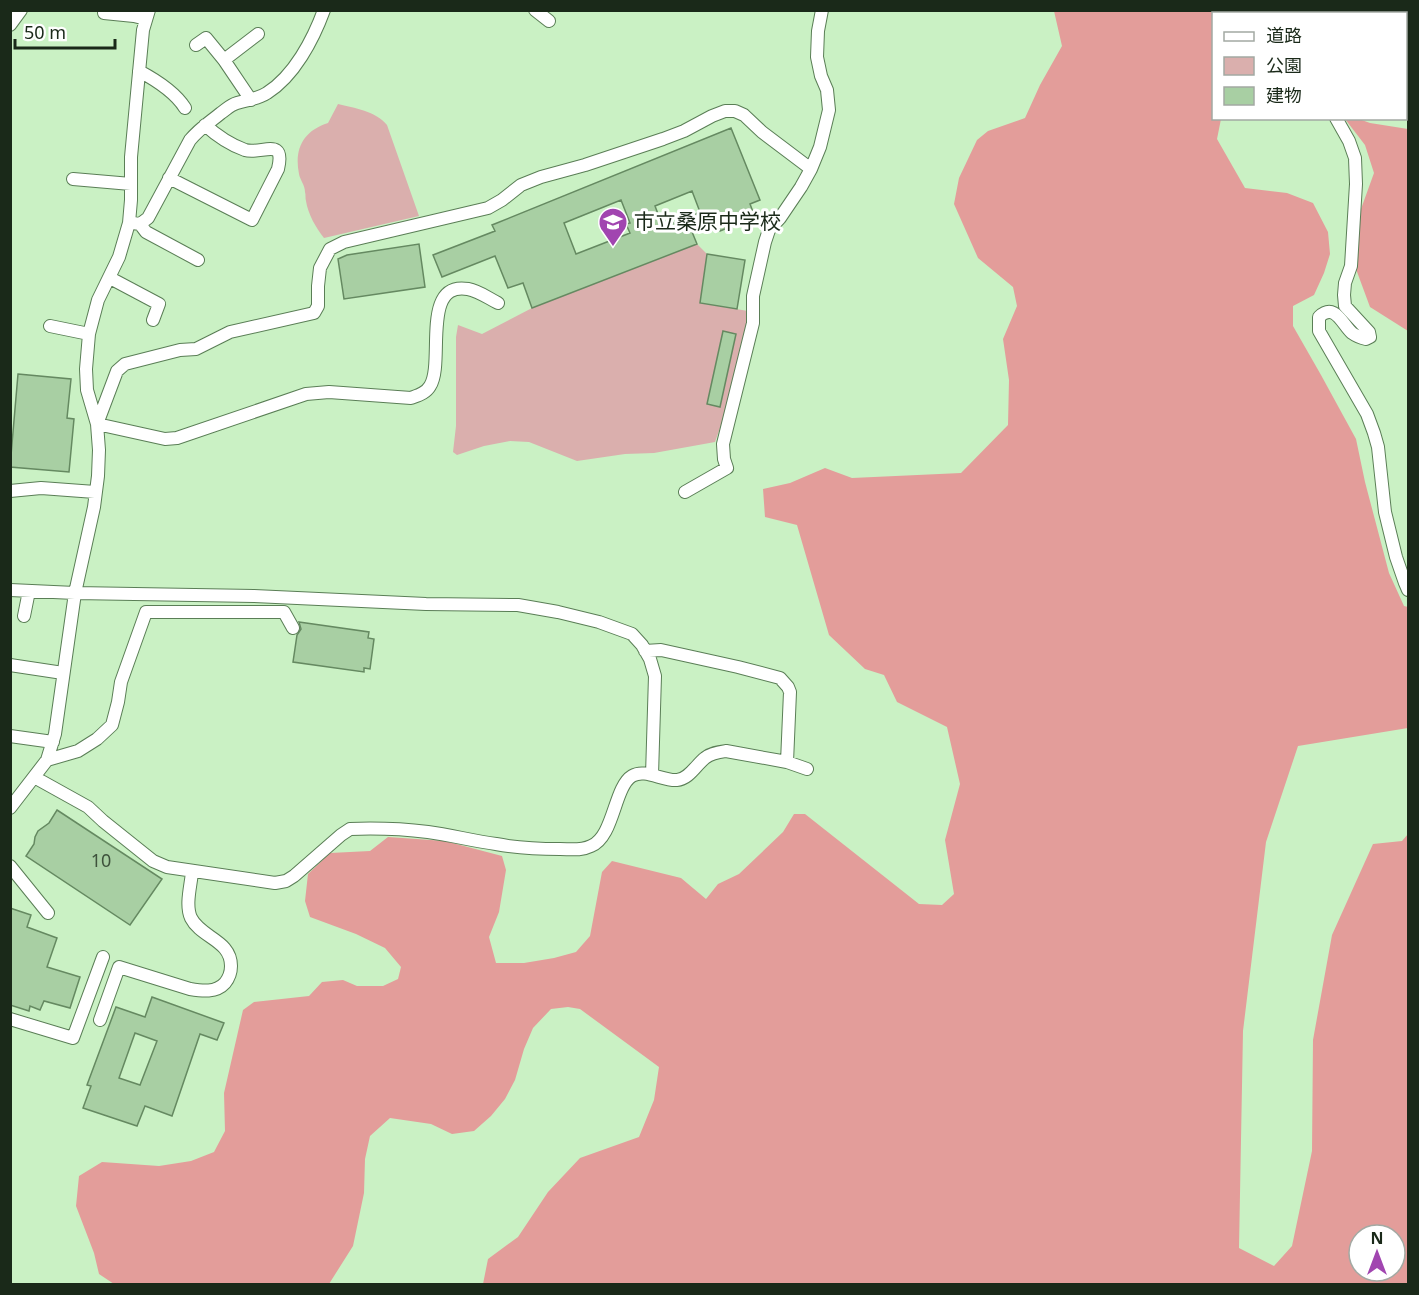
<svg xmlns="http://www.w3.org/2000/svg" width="1419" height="1295" font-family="'Noto Sans','Noto Sans JP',sans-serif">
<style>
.green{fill:#daafad}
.forest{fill:#e39d9a;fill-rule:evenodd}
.building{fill:#a8cfa3;stroke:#658961;stroke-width:1.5;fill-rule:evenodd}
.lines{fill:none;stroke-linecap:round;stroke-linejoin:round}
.street-casing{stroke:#5a7e56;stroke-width:14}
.street{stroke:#fff;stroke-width:12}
.labels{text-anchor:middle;stroke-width:6;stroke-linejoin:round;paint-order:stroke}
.number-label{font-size:18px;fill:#3e523c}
.poi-label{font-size:21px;fill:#1a2919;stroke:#fff;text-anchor:start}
</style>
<rect width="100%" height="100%" fill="#caf1c4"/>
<path class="green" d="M338,104C354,108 376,111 387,125L419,216L324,238C316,228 308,214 306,201C305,198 306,195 305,192C305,185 300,180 299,174C294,149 303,131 328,123Z
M697,244L707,254L700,303L748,311L747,325L725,414L715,442L654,453L625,454L577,461L529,442L510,441L484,446L457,455L453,452L456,426V337L458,325L482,334L532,308Z"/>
<path class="forest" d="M1054,11H1234L1235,13L1214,14V118L1221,119L1217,139L1245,188L1287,193L1313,203L1328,232L1330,254L1324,273L1314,295L1293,306V326L1321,375L1356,439L1365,482L1389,573L1404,606L1408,607V728L1298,746L1266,842L1243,1031L1239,1248L1274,1266L1292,1246L1312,1151L1313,1040L1332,935L1373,844L1402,841L1408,834V1284H483L488,1259L518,1237L548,1192L580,1158L639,1137L654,1100L659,1067L580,1009L568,1007L551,1009L533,1028L524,1049L515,1080L505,1099L491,1116L474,1131L452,1134L431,1124L390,1118L370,1136L365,1159L364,1193L353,1246L329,1284H114L99,1274L94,1253L76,1206L79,1176L102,1162L159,1166L191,1161L214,1152L225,1131L224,1093L243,1010L254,1002L309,996L322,982L343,980L357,986H383L398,979L401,967L385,948L356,934L310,917L305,901L308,874L330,853L370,851L388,837L445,841L502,856L506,870L499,912L489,937L496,963H524L554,958L576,952L590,936L602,872L612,861L681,878L706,899L718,884L739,874L783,832L794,814H805L919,904L942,905L954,894L945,840L960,784L947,727L897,702L884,675L865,669L829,635L797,525L765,517L763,489L790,483L825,468L852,478L961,473L1008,425L1009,380L1003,339L1017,306L1013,287L978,258L954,204L959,178L977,140L988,131L1025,118L1040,85L1062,46ZM1359,1235H1395V1271H1359Z
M1345,119H1359L1370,123L1408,129V331L1370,307L1353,261L1357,220L1374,173L1365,145Z"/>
<path class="building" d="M731,128L760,200L750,204L755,217L720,231L715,218L690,227L697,244L532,308L523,283L508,288L495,256L442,277L433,255L495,231L492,225ZM692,191L700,212L663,227L655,206ZM621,200L630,223L626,224L630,233L576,254L564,223Z
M419,244L425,287L344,299L338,259L347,255Z
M707,254L745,260L737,309L700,303Z
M723,331L736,334L720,407L707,404Z
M18,374L71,379L67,418L74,419L69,472L10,467Z
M299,622L369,632L368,638L374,639L370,669L364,668V672L293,662L297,635L301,629Z
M57,810L162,879L130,925L26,856L34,844L35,837L38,831L49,823Z
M10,908L31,915L27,927L57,938L47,967L80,977L70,1008L44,1001L40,1010L30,1006L29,1011L10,1005Z
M152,997L224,1023L217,1040L200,1034L172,1116L145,1106L137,1126L83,1108L91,1086L87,1085L116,1007L145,1017ZM135,1033L157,1041L140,1085L119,1078Z"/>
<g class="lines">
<g class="street-casing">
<path id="street" d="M535,10L549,21
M1311,10V14
M104,13L134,16L146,19
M10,25L21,10
M196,45L206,38L224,60L251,100
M224,60L258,34
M139,71C156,80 175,92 185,108
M1336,118L1349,141L1355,158L1356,184L1351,266L1345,283L1344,295L1345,306L1369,332L1370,337L1366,339C1361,338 1356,336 1352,333C1342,324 1335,302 1319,317V331L1367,414L1374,433L1378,447L1385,512L1396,557L1405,583L1408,590
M169,178L252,220L278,169C286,136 261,155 245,150C231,145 216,135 205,125
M73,179L131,184
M133,223L140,224L146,232L198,260
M140,224L148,218L190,140C201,127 209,123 221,113C227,109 230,105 237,103C247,100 258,99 267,93C294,76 313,40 324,10
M110,278L159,304L153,320
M498,303C488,298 479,291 468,289C420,281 445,363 430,386C426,393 419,395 411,398L329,392L306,394L177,438L165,439L97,424L117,371L125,364L180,350L196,349L230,332L314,313L318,306V286L320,268L330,249L344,242L488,208L502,200L521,185L541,177L585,165L663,139L684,131L712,116L725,111H735L744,115L762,132L811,169
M50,326L89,334
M10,491L41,488L95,492
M685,492L727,468L724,459L723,444L753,323V296L765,242L769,230L780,218L801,187L811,169L820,147L829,110L827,90L821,76L817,57L818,31L822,10
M10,590L75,593L254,596L426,604L518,605L558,612L599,622L632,634L642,645L650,659L655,676L652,775
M24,616L29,591
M645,651L661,650L738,667L780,678L788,687L790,692L787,762
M10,665L63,673
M10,736L53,742
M47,760L78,751L97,739L112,725L118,702L121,682L146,612H284L293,628
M34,777L88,807L103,821L153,861L167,867L275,883L286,881L294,876L341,835L350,829C376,828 403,829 428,832C451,835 473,841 496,844C517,848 539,849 560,849C570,849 581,851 591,846C614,837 614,787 632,776C645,768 662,781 677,780C689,779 696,765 705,758C711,753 719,752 726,751L787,762L807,769
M10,808L47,760L55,734L75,593L94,507L98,476L99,450L97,424L87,390L86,369L89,334L98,300L119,257L129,223L131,200V157L143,30L149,10
M10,866L48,913
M10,1019L73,1038L103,957
M100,1020L119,967L190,989C202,991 216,993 225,983C229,978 231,973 231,966C231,940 201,938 191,918C185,905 191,885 192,872"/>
</g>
<use href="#street" class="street"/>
</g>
<defs>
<g id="school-pin" transform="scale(1.5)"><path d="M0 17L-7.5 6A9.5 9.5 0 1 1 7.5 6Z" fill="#a145b0" stroke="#fff"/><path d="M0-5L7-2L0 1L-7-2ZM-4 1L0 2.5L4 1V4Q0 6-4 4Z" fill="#fff"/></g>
</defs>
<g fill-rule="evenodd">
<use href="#school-pin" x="613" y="222"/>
</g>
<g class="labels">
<g class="number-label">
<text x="101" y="867">10</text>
</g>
<g class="poi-label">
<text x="634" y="229">市立桑原中学校</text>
</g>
</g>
<rect width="1419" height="1295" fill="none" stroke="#1a2919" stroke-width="24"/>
<rect x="1212" y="12" width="195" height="108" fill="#ffffff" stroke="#a3a9a3" stroke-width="1.5"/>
<rect x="1224" y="32" width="30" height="9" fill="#ffffff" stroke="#a3a9a3" stroke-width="1.5"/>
<text x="1266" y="42" font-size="18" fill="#1a2919">道路</text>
<rect x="1224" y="57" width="30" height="18" fill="#daafad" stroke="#a3a9a3" stroke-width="1.5"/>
<text x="1266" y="72" font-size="18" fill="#1a2919">公園</text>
<rect x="1224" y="87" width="30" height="18" fill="#a8cfa3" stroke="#a3a9a3" stroke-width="1.5"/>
<text x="1266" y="102" font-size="18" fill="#1a2919">建物</text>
<g transform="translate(1377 1253)"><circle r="28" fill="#ffffff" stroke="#a3a9a3" stroke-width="1.5"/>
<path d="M0-4.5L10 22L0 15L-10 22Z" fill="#a145b0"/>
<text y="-9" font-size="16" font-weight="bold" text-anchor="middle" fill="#1a2919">N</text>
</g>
<path d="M15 39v9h100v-9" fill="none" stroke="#1a2919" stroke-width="3"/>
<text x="24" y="39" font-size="18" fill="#1a2919" stroke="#ffffff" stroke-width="4.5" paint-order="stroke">50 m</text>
</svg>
